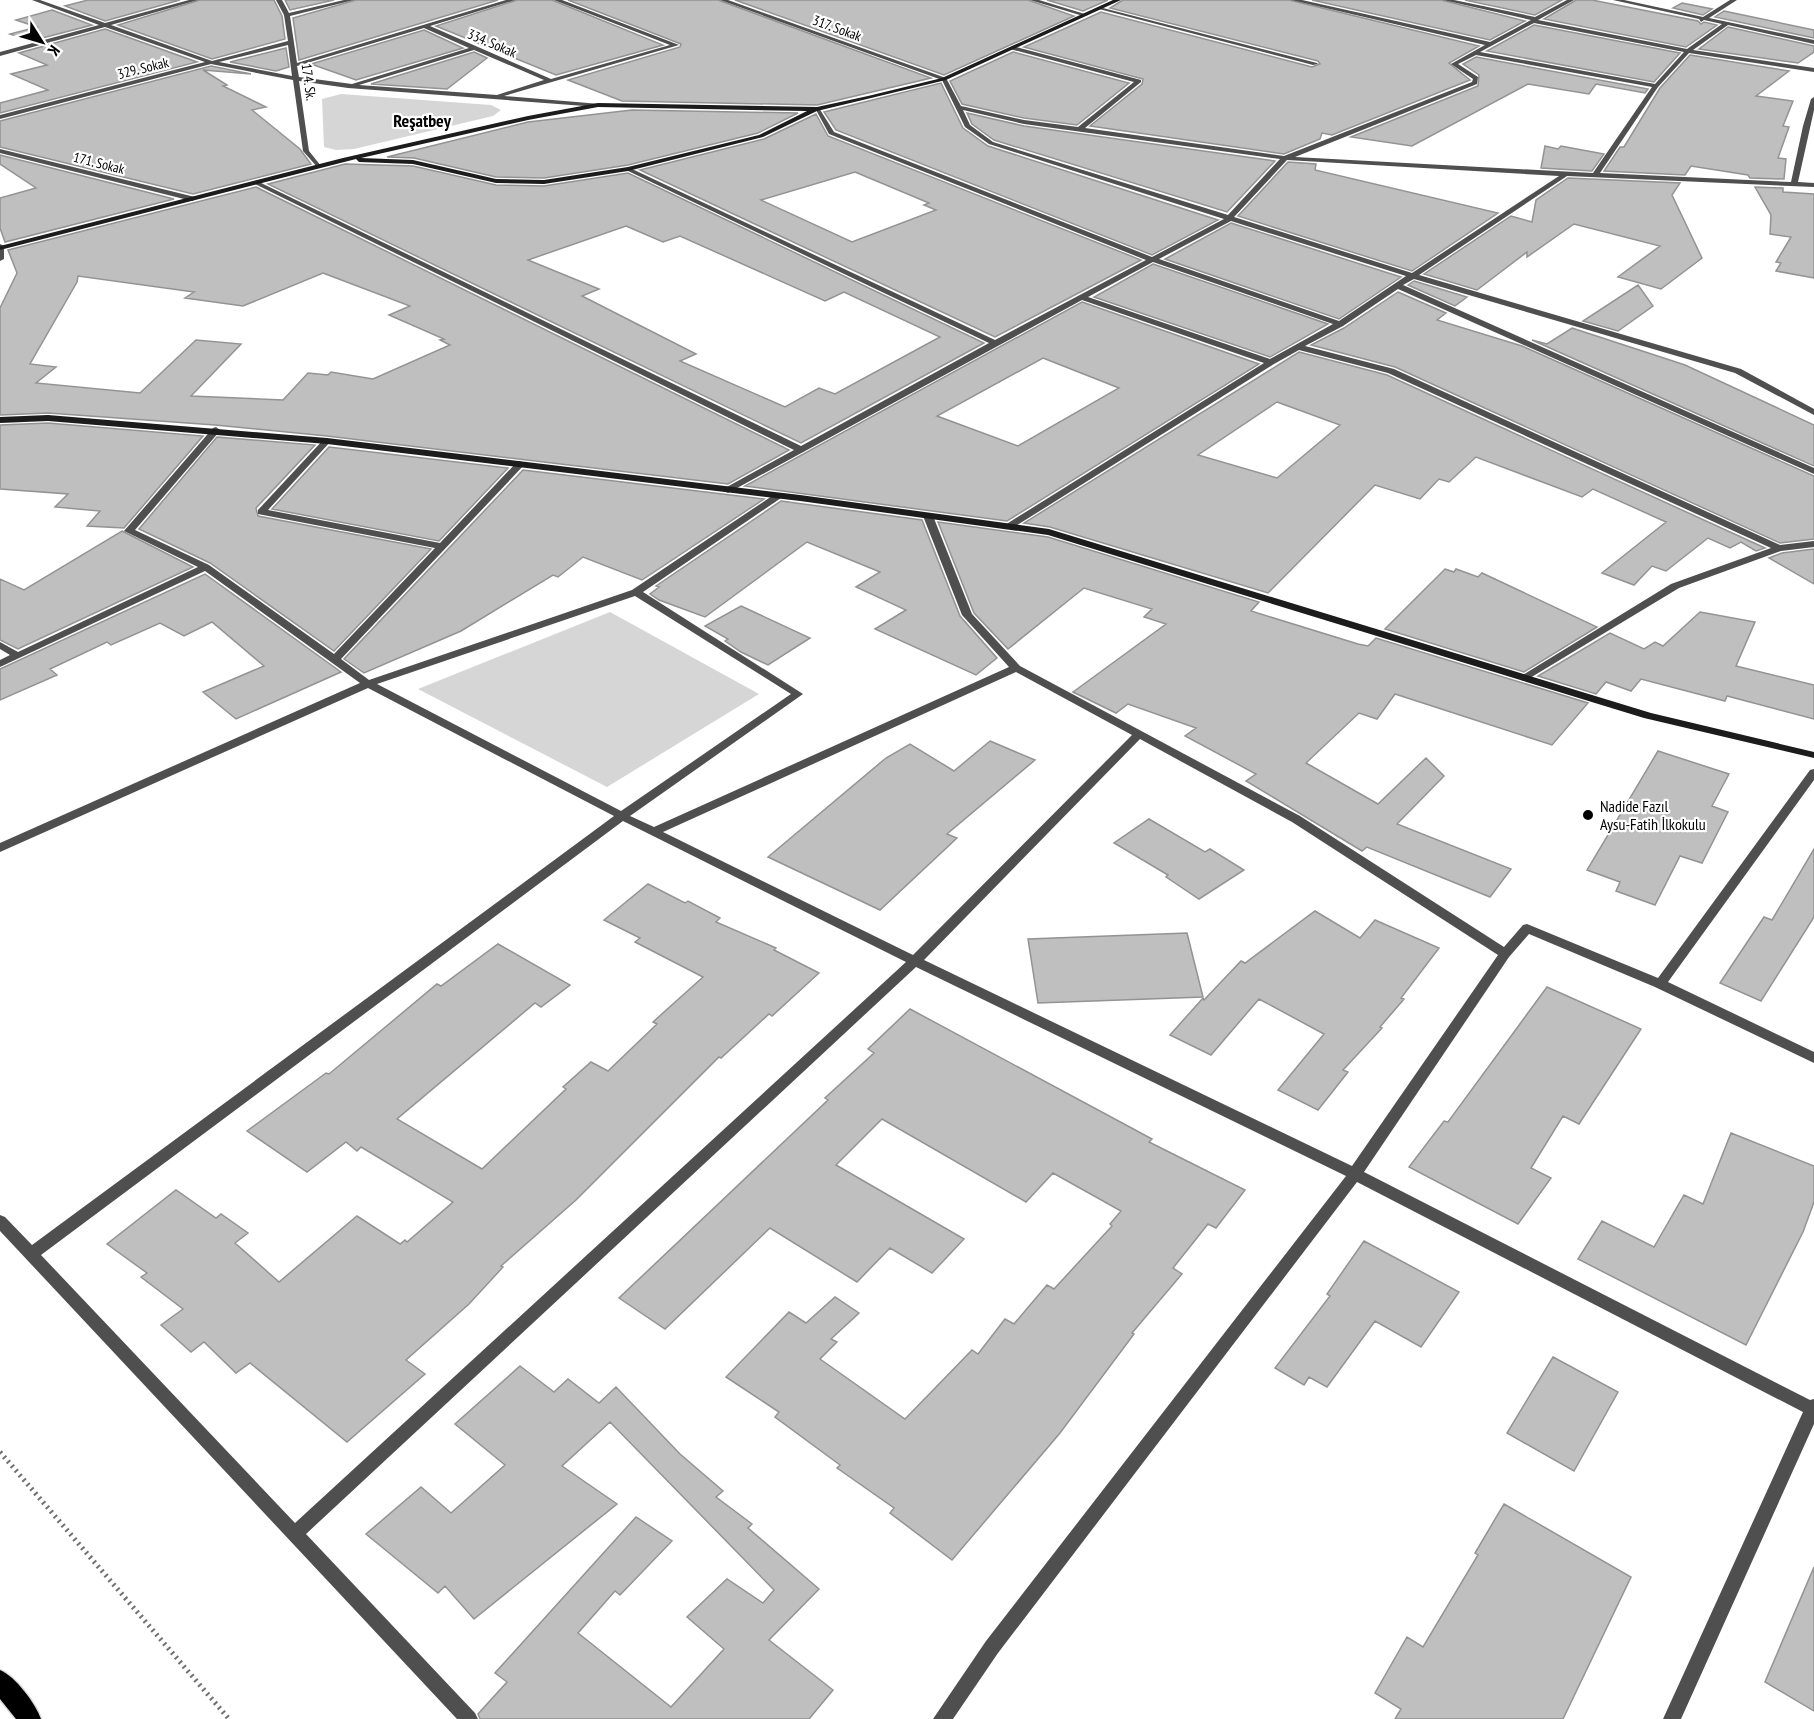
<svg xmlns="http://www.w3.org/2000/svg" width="1814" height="1719" font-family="'PT Sans Narrow',sans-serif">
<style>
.green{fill:#d6d6d6}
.building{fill:#bfbfbf;stroke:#939393;stroke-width:1.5;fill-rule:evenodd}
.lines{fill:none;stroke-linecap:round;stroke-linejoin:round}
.primary-casing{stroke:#dbdbdb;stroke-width:3}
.path{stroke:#717171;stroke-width:5;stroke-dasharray:2 4;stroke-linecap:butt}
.street{fill:#4f4f4f;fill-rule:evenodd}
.secondary{fill:#1c1c1c;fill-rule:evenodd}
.primary{fill:#000;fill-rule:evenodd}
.poi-dot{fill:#000;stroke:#fff;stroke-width:2}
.labels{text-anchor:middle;stroke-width:4.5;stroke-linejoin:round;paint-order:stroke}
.far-street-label{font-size:14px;fill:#000;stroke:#fff}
.poi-label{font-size:16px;fill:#000;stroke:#fff;text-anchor:start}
.far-district-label{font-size:18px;font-weight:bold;fill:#000;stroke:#fff}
</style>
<rect width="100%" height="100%" fill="#fff"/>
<path class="green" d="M341,94L491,105L501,110L493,116L354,149L336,150L324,147L322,99Z
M610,612L759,694L607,787L418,689Z"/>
<path class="building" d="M88,0H180L105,21L65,6Z
M200,0H274L282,16L285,39L212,59L118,25Z
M285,0H334L290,10Z
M356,0H498L299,60L293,18Z
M517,0H552L663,45L556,75L436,26Z
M568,0H718L931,78L817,105L622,101L568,80L680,47L681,44Z
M735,0H1028L1074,16L944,75Z
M1047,0H1108L1083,11Z
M1123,0H1289L1479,46L1449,63L1470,80L1332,135L1322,133L1320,139L1284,154L1090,126L1142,84L1143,79L1024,47L1101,12L1312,67L1320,64L1318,61L1110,8Z
M1312,0H1441L1525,21L1490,40Z
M1465,0H1562L1535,15Z
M1576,0H1592L1698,21L1701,24L1704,22L1717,25L1686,47L1544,19Z
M1682,3L1712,9L1703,15L1673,8Z
M52,10L92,25L31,41L10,34L37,27L16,20Z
M1724,11L1814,30V38L1715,17Z
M1534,25L1680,53L1654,82L1487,51Z
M1728,27L1814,46V52L1798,63L1699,49Z
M105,29L197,62L0,113V103L48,90L11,74L47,65L19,53Z
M424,30L463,48L356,80L311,64Z
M286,48L289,67L276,71L230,62Z
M474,52L487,58L447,89L371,84Z
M1013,52L1129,83L1077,125L1024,118L962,104L950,81Z
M1690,55L1789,71L1756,96L1793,101L1783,126L1789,127L1778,158L1786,159L1784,179L1750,178L1748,175L1691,166L1685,175L1604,171L1620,147H1624L1660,88Z
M1476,57L1648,89L1645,93L1596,84L1589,94L1528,84L1412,146L1351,137L1478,86L1479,75L1463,64Z
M211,66L251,74L203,70L227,85L223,86L266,107L252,110L300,149L311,164L193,194L0,147V121Z
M941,83L963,128L988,146L1218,220L1152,255L836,130L824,112Z
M632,110L798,113L758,133L628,165L544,178L496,177L414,158L387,157L528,122Z
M967,113L1024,126L1275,161L1227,212L994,140L972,124Z
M816,114L828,136L1141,260L995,337L640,170L764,139ZM855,172L929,203L924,205L936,210L852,242L761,200Z
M1545,146L1558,149L1561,146L1604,154L1592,171L1541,168Z
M0,155L174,199L5,242L0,228V198L36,188L0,164Z
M1288,162L1316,164L1315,170L1498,213L1412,271L1238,216Z
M345,164L413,166L496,185L544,186L628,173L984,343L801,443L268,184ZM626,226L663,242L680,236L825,301L844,292L940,337L835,394L819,388L785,407L680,361L696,354L582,296L599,289L528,260Z
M1568,178L1680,183L1672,195L1702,258L1661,289L1618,277L1660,246L1574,224L1527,257V252L1477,290L1424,274L1511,216L1532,222L1536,200Z
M256,187L789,450L728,484L327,436L215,425L48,413L0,415V308L17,273L8,250ZM323,273L410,306L389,315L444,339L440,340L450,345L373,379L331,372L328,375L308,373L283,400L191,396L241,344L196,340L140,393L36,383L56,367L30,364L77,282L78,276L194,292L185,298L243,306Z
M1755,187L1783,188V192L1814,194V278L1776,271L1781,263L1776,262L1791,237L1770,234L1771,215Z
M1231,223L1401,277L1339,319L1165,259Z
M1153,264L1328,324L1270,357L1094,297Z
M1414,281L1467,297L1455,306L1408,285Z
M1638,285L1653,306L1618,331L1583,321Z
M1398,292L1446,313L1437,320L1522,346L1814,476V539L1780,543L1395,367L1311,345L1344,328Z
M1082,302L1259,364L1007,521L745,486ZM1043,358L1119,388L1018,446L937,416Z
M1572,328L1685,365L1814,425V466L1532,340L1547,344Z
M1299,352L1387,375L1765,548L1756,551L1741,542L1730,548L1708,538L1666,571L1652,566L1634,585L1602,573L1666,522L1593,489L1582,497L1476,457L1449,482L1439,479L1420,499L1375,485L1268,593L1050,527L1024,523ZM1277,402L1340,425L1277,478L1198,455Z
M48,423L203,436L124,528L87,526L100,511L55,507L68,494L0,489V425Z
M217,437L315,445L256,508L258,516L431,549L334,651L210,563L139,529Z
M329,447L508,468L439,541L272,509Z
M523,470L764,499L642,580L583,557L558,577L553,575L461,631L364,673L344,659Z
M781,501L922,520L960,616L997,658L976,675L875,629L906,610L856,587L880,572L807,542L705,617L659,600L650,594L659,587L656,586Z
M938,522L1048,537L1259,602L1251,611L1358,644L1368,646L1376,638L1588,703L1552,745L1395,694L1377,719L1359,713L1306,763L1378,804L1426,758L1444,776L1397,824L1511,869L1490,897L1367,847L1362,851L1246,781L1256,774L1185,736L1196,728L1128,704L1116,713L1073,692L1166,624L1144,617L1152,609L1084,588L1008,649L974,613Z
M122,531L193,567L18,649L0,640V579L24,590Z
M1814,549V584L1769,558L1782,553Z
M1445,569L1454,572L1456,569L1478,577L1482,573L1597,627L1524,672L1385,629Z
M205,574L341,672L236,719L203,692L264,666L212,622L184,636L160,623L111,645L107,642L50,669L57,675L0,700V669Z
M741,606L810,638L768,665L741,652L725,641L728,639L705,626Z
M1700,612L1755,622L1736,666L1814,685V719L1727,696L1725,701L1641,679L1631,691L1606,682L1596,694L1538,676L1610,633L1644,649L1655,642L1663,646Z
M990,741L1035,760L947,834L957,838L880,910L768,857L886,758L910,744L954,771Z
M1658,751L1729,774L1712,806L1728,812L1702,863L1680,856L1655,905L1616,891L1620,882L1587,870Z
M1149,819L1205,852L1210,849L1244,870L1199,899L1166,877L1168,875L1114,843Z
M1814,849V917L1761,1001L1720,983L1764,917L1772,920Z
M648,884L685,903L688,901L720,918L716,922L776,948L774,950L819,973L772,1016L769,1014L721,1058L719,1057L576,1200L501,1266L503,1267L469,1304L406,1360L425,1374L347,1442L250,1363L236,1373L204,1342L191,1352L161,1325L183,1309L141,1277L147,1273L107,1244L176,1190L216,1218L221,1214L248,1233L235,1243L279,1282L357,1216L400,1244L405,1240L407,1242L453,1202L361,1147L357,1151L346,1142L307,1172L247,1131L326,1073L329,1074L437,984L441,986L498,944L570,985L541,1007L535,1003L397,1119L482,1169L566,1089L563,1087L591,1062L608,1071L657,1024L653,1022L703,977L635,942L640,938L604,920Z
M1315,911L1360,938L1375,920L1439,948L1401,998L1404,999L1380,1027L1382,1028L1343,1070L1348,1072L1318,1110L1278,1090L1324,1034L1259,999L1211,1055L1170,1035L1203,998L1204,1000L1241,961L1245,963Z
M1187,933L1203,997L1038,1003L1028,939Z
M1547,987L1641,1029L1579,1124L1563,1116L1531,1168L1551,1178L1518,1224L1409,1167L1444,1121L1448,1122Z
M910,1009L1152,1139L1149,1142L1245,1190L1216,1228L1208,1224L1173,1268L1182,1274L1132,1333L1134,1334L1060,1433L952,1560L890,1513L894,1508L837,1468L840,1465L775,1417L779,1412L726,1377L789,1312L806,1323L835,1297L859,1313L831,1339L837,1342L820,1359L905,1419L972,1350L978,1354L1005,1319L1014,1324L1047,1285L1054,1289L1112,1226L1110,1224L1121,1211L1053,1173L1026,1202L882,1119L836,1165L964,1239L932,1273L890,1248L857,1282L770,1228L665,1329L619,1298L828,1100L825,1098L874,1053L868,1049Z
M1731,1133L1814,1166V1202L1803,1232L1746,1345L1578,1259L1602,1221L1654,1247L1684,1195L1703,1204Z
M1364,1241L1459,1292L1421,1347L1375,1321L1327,1387L1309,1377L1304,1385L1275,1368L1330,1296L1327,1294Z
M1553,1357L1618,1392L1574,1471L1507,1433Z
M520,1366L554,1392L568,1379L599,1403L616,1387L680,1454L723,1491L716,1497L752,1524L748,1528L819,1589L769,1640L833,1690L809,1719H480L478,1714L507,1682L495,1673L636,1517L672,1541L620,1595L615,1591L578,1633L671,1707L724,1649L687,1617L727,1579L763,1603L774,1590L610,1422L562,1466L617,1504L474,1619L445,1586L438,1593L366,1534L421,1487L451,1513L505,1465L455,1424Z
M1504,1504L1631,1577L1563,1719H1395L1401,1709L1375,1693L1407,1637L1423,1647L1478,1555L1475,1553Z
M1814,1567V1711L1765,1682Z"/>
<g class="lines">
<g class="primary-casing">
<path id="primary" d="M0,1670C16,1677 35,1703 41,1719H16L0,1699Z"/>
</g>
<path class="path" d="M0,1452L229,1719"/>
<path class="street" d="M32,0H40L105,23L189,0H198L111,25L212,61L288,41L284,15L276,0H282L289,13L344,0H354L290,16L297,63L506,0H515L430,26L551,79L670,45L554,0H562L679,45L504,96L600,104L601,105L598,107L348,88L299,81L309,151L321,166L318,168L303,151L293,80L211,64L0,119V115L205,62L105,27L0,56V52L99,25ZM424,28L469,48L352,84L299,77L297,66ZM288,45L292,76L219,62ZM474,50L544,80L497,95L359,85Z
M720,0H728L946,78L961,106L1024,120L1078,127L1134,82L1010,49L1012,46L1141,80V82L1085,128L1284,156L1472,82L1473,79L1451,64L1485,45L1291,0H1302L1490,42L1531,20L1443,0H1454L1535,17L1567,0H1574L1538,20L1687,49L1722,24L1704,20L1701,22L1699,19L1613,0H1624L1703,17L1730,0H1737L1709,18L1814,40V44L1728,25L1693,50L1814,68V72L1689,53L1658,87L1600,173L1791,182L1803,126L1811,99L1814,97V110L1798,182L1814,183V187L1567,176L1419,275L1741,369L1814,409V415L1735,373L1414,279L1403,285L1814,468V474L1398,289L1343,326L1305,346L1394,369L1780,545L1814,541V547L1781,551L1679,588L1525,681L1521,680L1520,678L1521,676L1671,584L1771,548L1388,373L1299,350L1274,364L1011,529H1005V525L1264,363L1082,300L728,493L723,490L725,488L794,450L251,182L257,181L801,446L989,343L626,170V168H630L995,340L1146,260L829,134L815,108H819L834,132L1152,257L1224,219L989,144L965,127L942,80ZM1534,23L1684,52L1655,84L1480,52ZM1476,55L1652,87L1593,173L1295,157L1477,84L1478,77L1458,64ZM963,110L1024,124L1280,159L1228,215L993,142L970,125ZM1287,160L1559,176L1412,273L1234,217ZM1231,221L1406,276L1339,321L1159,259ZM1153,262L1333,324L1270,359L1088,297Z
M1030,0H1039L1088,15L1083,16Z
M1099,7L1317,63L1318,64L1313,65L1099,9Z
M0,149L195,197L196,199L192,201L0,153Z
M0,244L4,246V259L0,261Z
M216,427L220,430L219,432L135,530L209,565L334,654L435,548L258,514V510L324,439L327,438L331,441L268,510L440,543L517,462L520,461L525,464L341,659L369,680L632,590L775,494H781V498L643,592L803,694L630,816L654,827L1009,667L962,615L923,516L928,513L933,516L972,614L1020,666L1300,816L1504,947L1523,925L1527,924L1658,978L1810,770L1814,769V780L1668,982L1814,1052V1063L1655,987L1529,934L1509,957L1364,1172L1810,1400L1814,1399V1424L1681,1719H1663L1803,1412L1357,1182L998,1653L953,1719H933L986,1641L1346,1176L916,967L306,1534L475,1713L478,1719H457L0,1231V1215L5,1217L32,1245L614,816L368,688L0,852V843L360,683L205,571L0,667V660L10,655L0,649V642L18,652L198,567L124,531L213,428ZM635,596L791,694L621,811L377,684ZM1016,672L1132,735L913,955L663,832ZM1140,739L1292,822L1498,955L1352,1166L924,960ZM623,821L906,962L295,1523L41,1255Z"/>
<path class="secondary" d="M1113,0H1121L946,80L817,111L763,137L628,171L544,184L496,183L413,164L359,162L356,159L0,250V246L343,158L528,116L598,103L817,107L868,96L942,78ZM598,107L807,111L759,135L628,167L544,180L496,179L413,160L361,158L528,120Z
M48,415L327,438L800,495L1049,529L1651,713L1814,752V758L1644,718L1048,535L800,501L327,444L48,421L0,423V417Z"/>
<use href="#primary" class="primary"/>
</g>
<circle class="poi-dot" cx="1588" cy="815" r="6"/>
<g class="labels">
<g class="far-street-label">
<text transform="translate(837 28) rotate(20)" y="5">317. Sokak</text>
<text transform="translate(492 43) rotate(23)" y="5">334. Sokak</text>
<text transform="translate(143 68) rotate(-14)" y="5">329. Sokak</text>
<text transform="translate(309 82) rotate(82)" y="5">174. Sk.</text>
<text transform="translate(99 163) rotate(14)" y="5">171. Sokak</text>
</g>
<g class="poi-label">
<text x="1600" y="812">Nadide Fazıl<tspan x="1600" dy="18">Aysu-Fatih İlkokulu</tspan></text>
</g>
<g class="far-district-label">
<text x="422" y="127">Reşatbey</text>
</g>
</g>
<g transform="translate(42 42) rotate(127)" stroke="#ffffff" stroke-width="4.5" paint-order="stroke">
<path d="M0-4.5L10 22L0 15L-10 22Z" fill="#000000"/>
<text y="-9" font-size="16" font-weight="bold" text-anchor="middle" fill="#000000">K</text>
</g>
</svg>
